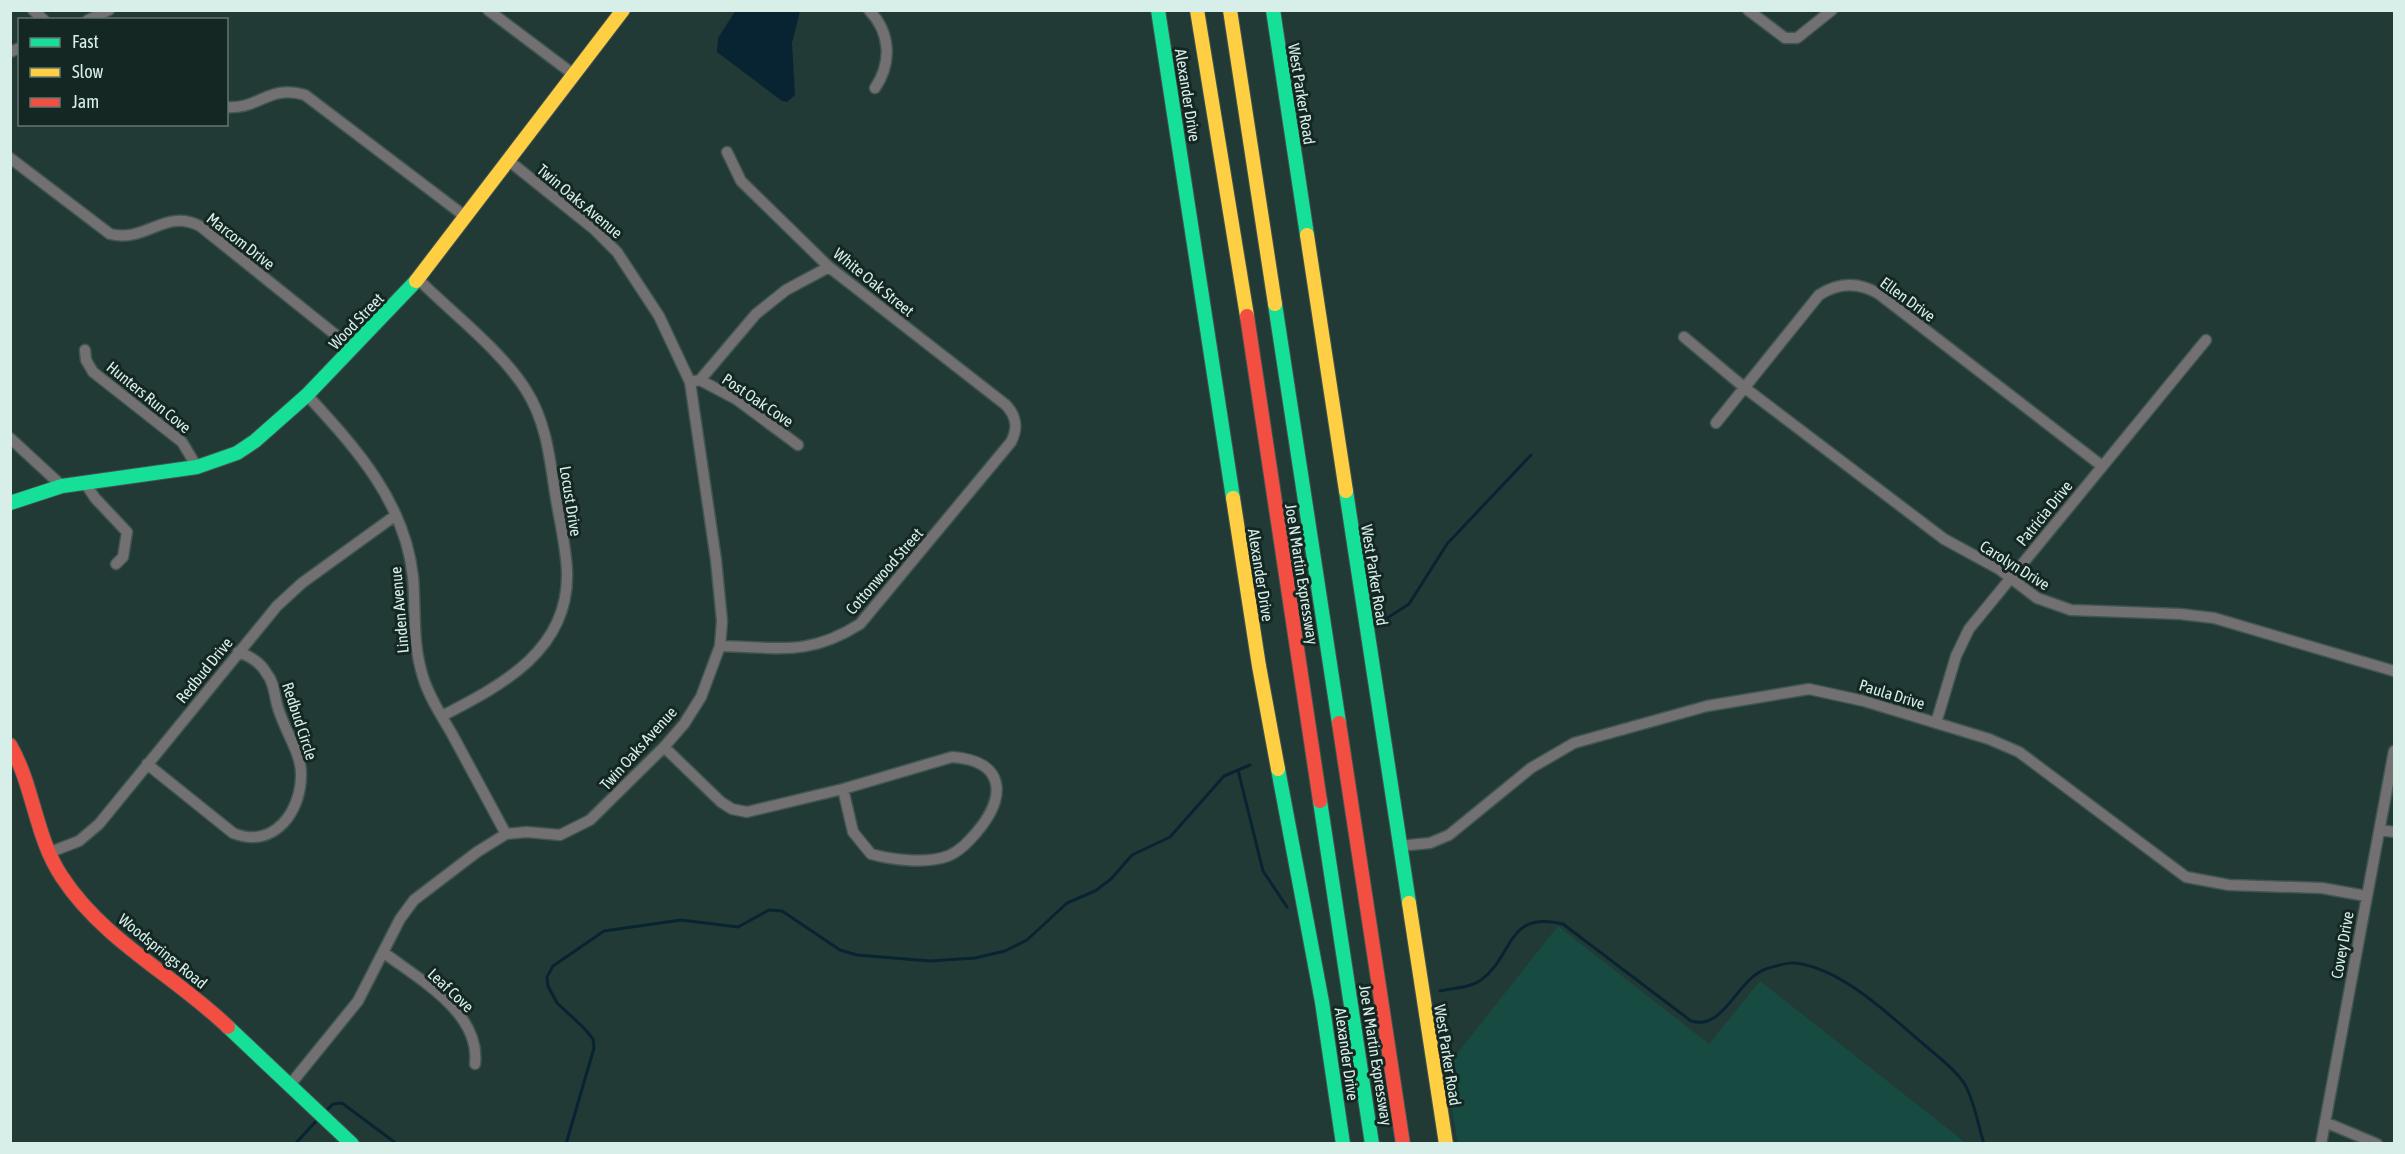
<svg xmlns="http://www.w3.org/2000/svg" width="2405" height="1154" font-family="'Asap Condensed',sans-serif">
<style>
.built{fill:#174b41}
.water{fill:#082432}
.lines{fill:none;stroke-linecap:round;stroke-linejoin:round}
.stream{stroke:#082432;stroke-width:3}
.street-casing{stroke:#415551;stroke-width:13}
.fast-casing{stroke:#415551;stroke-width:16}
.slow-casing{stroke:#415551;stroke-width:16}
.jam-casing{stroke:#415551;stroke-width:16}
.street{stroke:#737072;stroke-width:10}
.fast{stroke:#16e098;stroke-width:14}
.slow{stroke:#ffcf43;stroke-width:14}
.jam{stroke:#f24e42;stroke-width:14}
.labels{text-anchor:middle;stroke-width:6;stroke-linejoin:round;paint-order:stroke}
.street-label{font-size:16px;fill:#d7efe8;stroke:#152723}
</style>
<rect width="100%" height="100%" fill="#223a36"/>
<path class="built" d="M1558,926L1709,1044L1760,981L1966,1143H1458L1445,1069Z"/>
<path class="water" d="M736,10L800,11L792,43L795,95L787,102L782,101L717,52L718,38Z"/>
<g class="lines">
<path class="stream" d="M1378,624L1409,604L1447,544L1531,455
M1238,770L1263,871L1287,907
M1440,991C1453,988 1470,988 1481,980C1514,956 1506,910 1563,924L1691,1021C1726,1031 1737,976 1769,968C1776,966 1788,962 1795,963C1841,968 1888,1014 1921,1042C1936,1055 1953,1067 1964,1083C1974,1099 1978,1125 1984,1144
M325,1112L333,1104L342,1103L397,1144
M295,1144L318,1119
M566,1144L594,1048L593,1039L584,1028L557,1003L548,986L547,977L553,966L604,931L681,920L738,927L769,910L782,911L840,950L857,955L930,961L975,958L1005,951L1027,940L1067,903L1095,891L1111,879L1132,855L1170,837L1224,776L1250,765"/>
<g class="street-casing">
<path id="street" d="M33,10L44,20
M488,10L573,74
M869,10C891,33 892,63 875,88
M1748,10L1785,38H1797L1832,10
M88,20L109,10
M10,52L20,48
M226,107C259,110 268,84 305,95L466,217
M10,158L110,234C147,243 164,208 200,226L352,348
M418,279C452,313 500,349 526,390C547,423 550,461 556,499C560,522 566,547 567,571C570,650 502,685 442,716
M1684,337L1745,388L1944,539L1999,569L2037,598L2071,610L2180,614L2214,618L2394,671
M85,350L86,360L93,372L182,442L197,467
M700,380L736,399L798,445
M690,382L700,380L756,314L786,290L829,267
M307,395C356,448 405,502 413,577C416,612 412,642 423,677C429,697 441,715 452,734C470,767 488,801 506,834
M1716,423L1819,295C1839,282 1859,282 1879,294L2102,466
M10,438L62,486
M85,483L95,498L127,532L123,557L116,564
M720,646C778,647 808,657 860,624L1011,442C1018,428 1017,417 1006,405L829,267L741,181L727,152
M1936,723L1956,656L1969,629L2206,340
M664,747L721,802L732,809L747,812L843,789L952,757C1006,761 1007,797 976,833C968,842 960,851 948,856C927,864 892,860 871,854L853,832L843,789
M147,764L233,833C274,850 302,811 301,773C301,751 280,724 276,700C274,691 273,681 267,674C261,663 250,656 238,652
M2380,830L2394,832
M1399,846L1430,843L1449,835L1531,768L1574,743L1707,706L1809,689L1864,701L1989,739L2019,752L2186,877L2229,885L2322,888L2366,896
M48,853L79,841L99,824L277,606L302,583L396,515
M383,952C418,979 481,1012 475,1064
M289,1086L358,1001L400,919L414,900L477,852L506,834L527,832L560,835L590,820L664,747L684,724L701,697L720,646L722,621L716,560L690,382L659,316L617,252L594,229L509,161
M2325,1122L2377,1144
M2321,1144L2394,751"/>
</g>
<g class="fast-casing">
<path id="fast" d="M1158,10L1233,498
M1273,10L1307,235
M1275,304L1339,723
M1346,491L1409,903
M10,503L62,486L197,467L237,453L255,441L307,395L416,281
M1278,769L1322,1002L1343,1144
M1320,801L1372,1144
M228,1027L352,1144"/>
</g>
<g class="slow-casing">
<path id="slow" d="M1197,10L1247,316
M1230,10L1275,304
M1307,235L1346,491
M416,281L623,10
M1233,498L1259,666L1278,769
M1409,903L1446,1144"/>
</g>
<g class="jam-casing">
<path id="jam" d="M1247,316L1320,801
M1339,723L1403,1144
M10,745C34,786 35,837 62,877C103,940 175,976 228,1027"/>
</g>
<use href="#street" class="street"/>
<use href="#fast" class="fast"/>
<use href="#slow" class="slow"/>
<use href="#jam" class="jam"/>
</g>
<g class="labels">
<g class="street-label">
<text transform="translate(1302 94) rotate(81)" y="6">West Parker Road</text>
<text transform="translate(1188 95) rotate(81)" y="6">Alexander Drive</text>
<text transform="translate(580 201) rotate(40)" y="6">Twin Oaks Avenue</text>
<text transform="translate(241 241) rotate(38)" y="6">Marcom Drive</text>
<text transform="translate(874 282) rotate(39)" y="6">White Oak Street</text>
<text transform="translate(1908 299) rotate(36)" y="6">Ellen Drive</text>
<text transform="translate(356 321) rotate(-46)" y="6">Wood Street</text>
<text transform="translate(149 397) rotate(39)" y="6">Hunters Run Cove</text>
<text transform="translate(758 400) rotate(34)" y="6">Post Oak Cove</text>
<text transform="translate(571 501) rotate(81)" y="6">Locust Drive</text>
<text transform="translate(2044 513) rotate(-51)" y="6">Patricia Drive</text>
<text transform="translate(2015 565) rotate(32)" y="6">Carolyn Drive</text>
<text transform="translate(884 571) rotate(-49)" y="6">Cottonwood Street</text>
<text transform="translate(1302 574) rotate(81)" y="6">Joe N Martin Expressway</text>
<text transform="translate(1261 575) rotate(81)" y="6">Alexander Drive</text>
<text transform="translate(1375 575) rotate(81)" y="6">West Parker Road</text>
<text transform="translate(399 610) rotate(-95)" y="6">Linden Avenue</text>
<text transform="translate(204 670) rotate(-51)" y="6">Redbud Drive</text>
<text transform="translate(1892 694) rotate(17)" y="6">Paula Drive</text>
<text transform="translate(300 721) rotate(72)" y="6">Redbud Circle</text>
<text transform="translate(638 748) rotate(-48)" y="6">Twin Oaks Avenue</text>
<text transform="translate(2342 945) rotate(-80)" y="6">Covey Drive</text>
<text transform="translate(163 951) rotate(39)" y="6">Woodsprings Road</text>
<text transform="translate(451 990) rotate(43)" y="6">Leaf Cove</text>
<text transform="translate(1347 1054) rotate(82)" y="6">Alexander Drive</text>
<text transform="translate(1376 1055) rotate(81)" y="6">Joe N Martin Expressway</text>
<text transform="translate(1448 1055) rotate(81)" y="6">West Parker Road</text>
</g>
</g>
<rect width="2405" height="1154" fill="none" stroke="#d7efe8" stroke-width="24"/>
<rect x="18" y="18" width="210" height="108" fill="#152723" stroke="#637772" stroke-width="1.5"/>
<rect x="30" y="38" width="30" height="9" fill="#16e098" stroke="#637772" stroke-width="1.5"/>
<text x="72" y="48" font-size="18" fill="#d7efe8">Fast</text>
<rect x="30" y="68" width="30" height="9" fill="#ffcf43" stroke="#637772" stroke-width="1.5"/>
<text x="72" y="78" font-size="18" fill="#d7efe8">Slow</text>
<rect x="30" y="98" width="30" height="9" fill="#f24e42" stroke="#637772" stroke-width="1.5"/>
<text x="72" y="108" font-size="18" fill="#d7efe8">Jam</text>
</svg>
